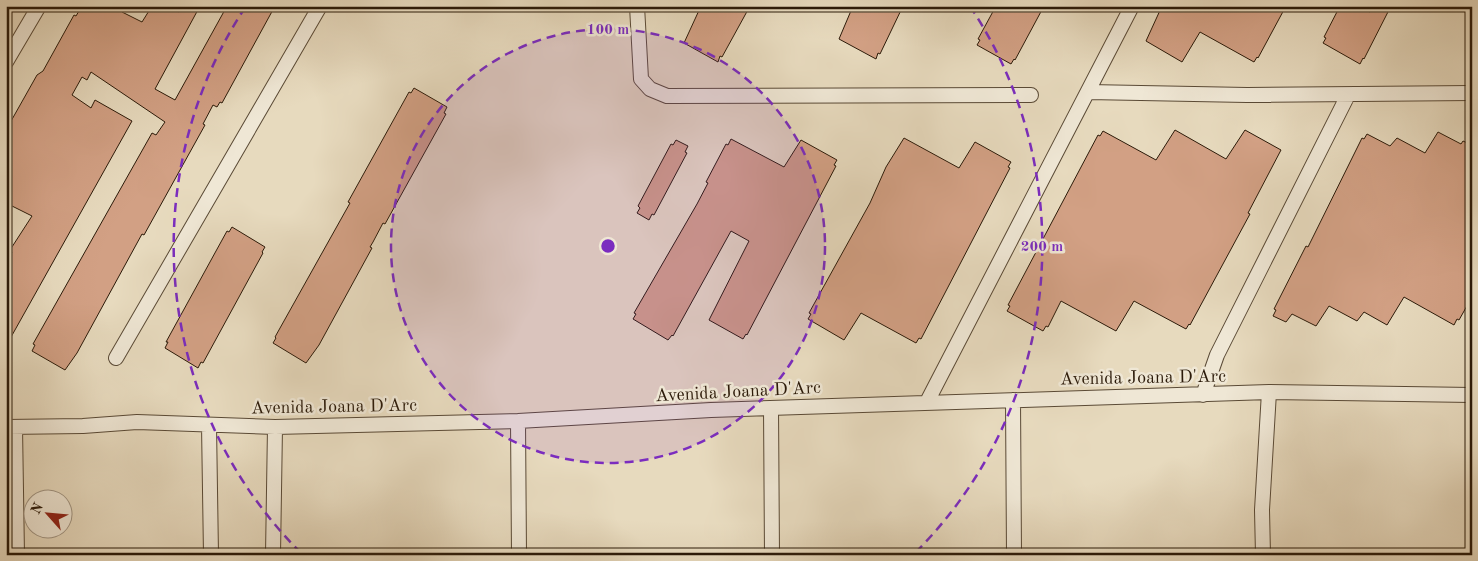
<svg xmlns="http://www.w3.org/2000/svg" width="1478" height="561" font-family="'Old Standard TT',serif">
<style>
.building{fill:#d2a084;stroke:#2b1a09}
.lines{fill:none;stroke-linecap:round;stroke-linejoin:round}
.minor-casing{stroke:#5a4a36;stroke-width:16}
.minor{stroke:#efe7d5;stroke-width:14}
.ring{fill:none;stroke:#7b2cbf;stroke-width:2.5;stroke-dasharray:9 6}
.labels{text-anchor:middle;stroke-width:5;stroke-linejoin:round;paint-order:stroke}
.street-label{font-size:18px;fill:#2b1a09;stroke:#efe7d5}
.centre{fill:#7b2cbf;stroke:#efe7d5;stroke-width:2.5}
.ring-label{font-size:15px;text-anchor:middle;font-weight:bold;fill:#7b2cbf;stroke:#efe7d5;stroke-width:5;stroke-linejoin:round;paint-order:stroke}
</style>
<rect width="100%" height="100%" fill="#e7dabe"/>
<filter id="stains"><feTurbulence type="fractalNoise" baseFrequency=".004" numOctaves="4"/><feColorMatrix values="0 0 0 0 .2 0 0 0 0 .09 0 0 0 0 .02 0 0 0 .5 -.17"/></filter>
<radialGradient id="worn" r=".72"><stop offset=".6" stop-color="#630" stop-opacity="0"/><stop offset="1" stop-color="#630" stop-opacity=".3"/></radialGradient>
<path class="building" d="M82,6H126L122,12L142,22L152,6H171L179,12L182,6H200L155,89L175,100L227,6H275L222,103L220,102L217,107L213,105L203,124L205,125L144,235L142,234L77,353L65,370L32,351L35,345L33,344L152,133L156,135L165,122L91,72L87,80L82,77L72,95L91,108L95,100L132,121L6,346V262L12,252L10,250L32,216L6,203V130L37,75L43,71L74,15L76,16Z
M701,6H720L729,11L731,6H750L722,57L720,56L718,62L684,43Z
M853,6H903L880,54L878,53L876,59L839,39Z
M996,6H1044L1015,60L1014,59L1011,64L977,45L980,40L978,39Z
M1162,6H1286L1258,58L1257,57L1254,62L1200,32L1182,62L1146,41Z
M1340,6H1358L1370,12L1373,6H1391L1364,59L1363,58L1360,64L1323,43L1326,38L1324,37Z
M414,88L447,107L444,113L446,114L385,224L383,223L373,242L370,247L372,248L319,345L306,363L273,343L276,338L275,337L350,203L348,202L409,92L411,93Z
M1175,130L1226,159L1245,130L1281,150L1248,213L1250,214L1190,325L1189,324L1186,329L1134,301L1116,331L1061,301L1048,327L1046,326L1043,331L1007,311L1010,306L1008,305L1098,135L1100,136L1103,131L1156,160Z
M1438,132L1461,144L1463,141L1472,145V297L1459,320L1457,319L1454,325L1404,297L1387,325L1364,312L1357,321L1329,306L1316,326L1292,314L1286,322L1273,316L1276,310L1274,309L1306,246L1308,247L1362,138L1364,139L1367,134L1390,146L1397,138L1425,153Z
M904,138L959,168L975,142L1011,162L1008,167L1010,168L921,339L919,338L916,343L861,313L844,340L808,319L811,314L809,313L870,203L886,167Z
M731,139L784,167L801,140L837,160L834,165L836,166L747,335L746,334L743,339L709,320L749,241L731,231L673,336L672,335L668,340L633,319L636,314L634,313L697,204L708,183L706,182L726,144L728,145Z
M676,140L688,146L685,152L687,153L654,215L652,214L649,220L637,213L640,208L638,206L671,144L673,145Z
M232,227L265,247L262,252L263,253L203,363L201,362L198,368L165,348L168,342H166L227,231L229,232Z"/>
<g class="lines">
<g class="minor-casing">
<path id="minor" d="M637,6L641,79L650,89L667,96L1031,95
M6,62L39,6
M1088,92L1247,95L1472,93
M116,358L320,6
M1203,395L1217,355L1348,95
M1013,400L1014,555
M927,402L1132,6
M771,408L772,555
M518,421L519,555
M209,425L211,555
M6,427L83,426L137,422L275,427L518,421L711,410L1269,392L1472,395
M15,427L17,555
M273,555L275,427
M1263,555L1262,510L1269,392"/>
</g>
<use href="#minor" class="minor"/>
</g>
<circle cx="608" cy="246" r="217" fill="#7b2cbf" fill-opacity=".12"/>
<g class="ring">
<circle cx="608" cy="246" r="217"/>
<path d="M301 553A434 434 0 0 1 246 6M970 6A434 434 0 0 1 915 553"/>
</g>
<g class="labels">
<g class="street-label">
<text transform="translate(1143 377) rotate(-1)" y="6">Avenida Joana D'Arc</text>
<text transform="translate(738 391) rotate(-3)" y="6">Avenida Joana D'Arc</text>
<text transform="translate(334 406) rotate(-1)" y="6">Avenida Joana D'Arc</text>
</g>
</g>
<circle cx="608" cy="246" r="8" class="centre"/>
<g class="ring-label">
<text x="608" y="34">100 m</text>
<text x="1042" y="251">200 m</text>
</g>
<rect width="1478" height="561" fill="none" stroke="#e7dabe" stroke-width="25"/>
<rect x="8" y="8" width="1463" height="546" fill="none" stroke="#2b1a09" stroke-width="2.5"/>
<rect x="12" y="12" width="1453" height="536" fill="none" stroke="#2b1a09"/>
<g transform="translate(48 514) rotate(297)"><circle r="24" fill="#efe7d5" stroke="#a19583"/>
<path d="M0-4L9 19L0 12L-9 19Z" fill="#8f2418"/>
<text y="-8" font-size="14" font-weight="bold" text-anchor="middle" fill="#2b1a09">N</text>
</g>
<rect width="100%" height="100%" filter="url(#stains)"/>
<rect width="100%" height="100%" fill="url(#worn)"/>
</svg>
